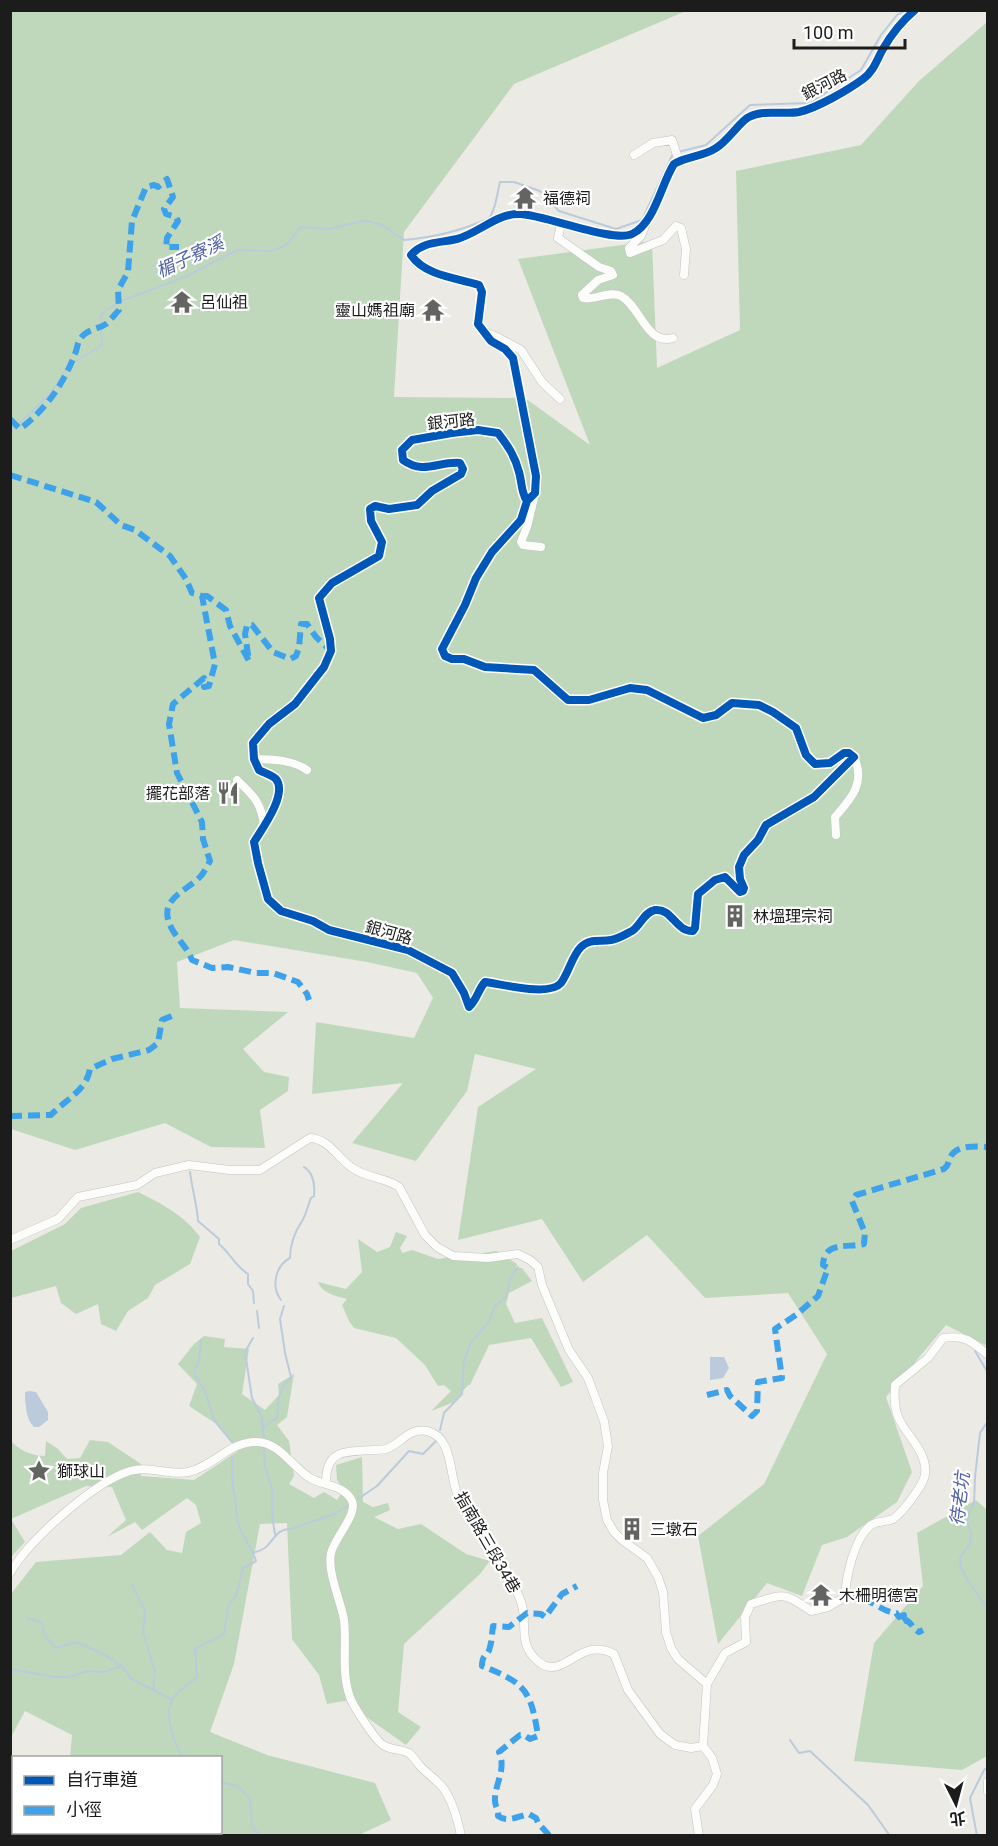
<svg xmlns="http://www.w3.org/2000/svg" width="998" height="1846" font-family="Roboto,'Noto Sans TC',sans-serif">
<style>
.forest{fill:#bfd8bc}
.water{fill:#bbcbdc}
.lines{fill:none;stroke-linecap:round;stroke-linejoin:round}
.stream{stroke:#bbcbdc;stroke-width:2}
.minor-casing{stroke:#c3c3c1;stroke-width:9}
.minor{stroke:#fcfcfb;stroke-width:8}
.quiet{stroke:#3da2ea;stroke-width:6;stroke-dasharray:12 6;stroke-linecap:butt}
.cycleway-casing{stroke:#fff;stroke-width:11}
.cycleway{stroke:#0057b8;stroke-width:8}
.labels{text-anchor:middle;stroke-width:4.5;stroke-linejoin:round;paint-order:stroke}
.street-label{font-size:16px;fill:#1c1c1c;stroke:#fff}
.poi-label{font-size:16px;fill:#1c1c1c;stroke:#fff;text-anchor:start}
.water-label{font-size:18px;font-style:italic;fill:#5062a5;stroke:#fff}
</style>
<rect width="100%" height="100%" fill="#ebeae5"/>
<path class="forest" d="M10,11H686L514,84L404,232L394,397L525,398L590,445L518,259L652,241L657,368L740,330L736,171L861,145L919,81L987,22V1346L946,1325L886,1397L912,1472L897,1502L847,1537L822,1545L802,1596L767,1583L718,1644L698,1536L764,1484L827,1354L788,1293L705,1298L647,1235L583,1282L542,1219L458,1240L478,1107L536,1069L475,1054L467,1091L416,1161L352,1143L403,1083L312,1094L316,1022L414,1038L433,998L417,973L367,962L234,940L177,962L180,1008L288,1012L243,1049L264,1072L289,1077L288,1091L260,1110L265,1148L211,1147L165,1123L75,1150L11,1129Z
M138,1192C162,1204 184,1215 200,1237L190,1264L155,1285L148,1298L128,1311L116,1331L101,1324L98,1304L76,1314L61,1303L56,1286L11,1298V1251L65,1224L81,1208Z
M396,1232L407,1236L400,1248L402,1253L412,1250L438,1259L497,1251L517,1264L516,1268H522L532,1281L509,1293L506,1304L515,1323L542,1318L573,1382L561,1387L531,1338L489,1345L470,1385H468L454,1402L431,1411L451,1391L444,1385L438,1386L425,1365L396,1338L354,1328L349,1321L342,1305L347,1299C336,1296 322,1293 318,1282L346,1289L362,1272L358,1239L377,1252L390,1247Z
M204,1336L225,1339L224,1347L249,1349L242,1394L265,1410L279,1395L278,1384L294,1374L287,1417L277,1425L289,1441L294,1476L289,1484L314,1498L324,1492L337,1500L344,1490L337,1480L336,1465L362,1457L363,1502L373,1507L388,1503L390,1510L374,1517L398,1529L421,1524L466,1554L490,1561L480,1574L404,1644L398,1712L421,1727L406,1745L365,1716L350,1700L327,1704L319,1675L292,1639L287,1523L260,1524L234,1664L210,1732L267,1755L375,1783L391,1820L359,1835H146V1832H220V1758L70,1757L72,1735L25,1711L11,1737V1594L36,1562L121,1555L150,1532L167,1550L182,1553L186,1532L201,1523L196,1505L187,1498L142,1530L135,1522L107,1537L126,1520L112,1487L86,1486L11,1519L25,1542L11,1557L10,1439C17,1450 33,1456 45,1456L46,1441L58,1449L67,1459L80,1458L90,1440L108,1442L141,1464V1476L194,1480L238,1451L218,1425L189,1406L197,1384L178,1364L194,1344Z
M976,1500L988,1511L987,1756L962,1770L854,1761L874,1643L923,1586L917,1533Z"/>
<path class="water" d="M710,1357H724L729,1368L723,1378L710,1380Z
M29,1391L36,1392L48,1412V1420L39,1427H34C26,1420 25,1403 25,1392Z"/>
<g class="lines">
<path class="stream" d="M678,152L706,145L750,105L810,103L861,70L881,35L897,15L906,10
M10,432L51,393L68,366L102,345L101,314L121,301L185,277L237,250L272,251L286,245L301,227L329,229L363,221L372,222L382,225L404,240C436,237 460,231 490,218L495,205L500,182H514L540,191L559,211L616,229L642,220L673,154
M190,1172C192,1189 197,1204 198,1221L219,1239V1244C230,1253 235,1266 248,1274V1284L253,1291L254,1303
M281,1300C271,1287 275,1266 290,1258C290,1244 294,1233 302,1221C306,1215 308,1205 311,1198L314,1196C315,1185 314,1173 304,1167
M257,1311L259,1328
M253,1338L245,1352L252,1398L261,1415L264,1438
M201,1340L199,1361L195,1369L194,1374L205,1391L214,1420L232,1442
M975,1351L988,1373
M988,1421L980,1433L975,1477L974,1504L970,1510L967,1521L971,1534L970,1544L960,1558V1566L968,1581L988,1609
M264,1427L277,1418L279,1397L283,1386L291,1377L285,1353L280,1319L284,1306
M440,1430L444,1413L462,1394L464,1361L471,1342L488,1323L495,1306L506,1297L510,1279L518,1267
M264,1446L265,1466L272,1489V1515L275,1534
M232,1456V1481L239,1527L253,1553
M358,1499L377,1486L409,1451L423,1454L436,1441
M132,1585L145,1611L143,1632L155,1672L153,1690
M27,1618L38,1621L42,1624L44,1635L56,1648L76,1642C92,1649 124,1661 130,1678L171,1699
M10,1669L55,1677H68L88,1671L103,1672L122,1666
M790,1740L799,1753L810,1751L868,1805L890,1836
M185,1758C174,1748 164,1714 172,1700C176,1692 190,1683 197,1677L195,1649L224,1634L228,1606L236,1596L243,1568L256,1561L253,1553C258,1551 264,1550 267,1546C275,1538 277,1529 291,1529L334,1514L347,1506
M220,1782L237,1786L250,1798L252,1827L261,1836
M10,1784L14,1786
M977,1836L970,1798L984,1770L988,1767"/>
<g class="minor-casing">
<path id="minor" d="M634,155L653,143L672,140L679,161
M561,224L558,238L599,267L611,271L613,275L598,280L582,295L583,298C594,301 610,290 621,296C640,306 647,346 673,338
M645,226L641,236L629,248L630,253L663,240L676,226L681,228L686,249L684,275
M485,332L499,338L521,350L542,382L560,399
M535,494L527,527L521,542L523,545L541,547
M527,501C521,493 522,482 519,472C515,456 508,446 498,433L478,430L452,433L412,440L402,450L403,460C424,475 438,461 460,463L463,469L461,474L432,491L417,505L389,509L375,506L370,509L371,521L382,542L379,556L332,583L319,598L330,639L331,651L324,667L295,704L269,724L253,743L254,759L259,770C264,773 272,775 276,779C288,794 262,829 254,842L258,863L268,899L281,911L313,921L329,930L408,950L452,973L464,993L469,1007C477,1000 478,990 485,982C502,984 549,997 561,983C569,972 572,956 581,947C590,938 600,942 611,940C618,939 626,934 632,931C641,925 644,912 655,910C672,908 676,932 693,931L695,928L698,894L715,880L725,877L740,892L743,891L744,888L740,879L739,867L744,855L758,840L766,825L814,797L854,757L849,753H844L830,763L815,764L806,755L796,728L773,712L759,705L732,703L716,715L703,718L647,690L630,688L589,700H568L534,670L485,667L464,659H452L445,656L442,649L465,605L476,578L492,552L521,520L527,501L535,493L536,476L513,358L505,349L491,341L478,324L482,292L479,285C458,278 425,276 411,255C423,241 441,243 457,239C479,233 497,213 520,214C545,215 614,243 632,234C655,223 661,184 674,164C686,156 703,157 716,148C728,141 741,120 749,117C764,109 782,115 799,112C817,108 848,90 863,79C874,71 877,59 883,49C892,33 902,21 915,10
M254,759C273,760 291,759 307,770
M237,780C253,795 261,802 264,825
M836,835L835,817C851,799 866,783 854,757
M10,1240L58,1219L78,1197L137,1185L155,1173L189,1165L229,1170H260L310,1138C329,1139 337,1157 351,1167C365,1178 385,1177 399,1187L425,1235L437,1247L453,1256L488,1258L518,1254L530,1260L538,1267L542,1285L569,1350L588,1378L604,1421L608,1446L603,1473V1500L607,1520L614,1532L622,1540L647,1558L658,1577L663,1592L666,1632L671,1648L678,1659L707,1684
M326,1483C326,1449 344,1452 373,1450C377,1450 382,1450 386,1449C401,1444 409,1427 427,1431C453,1437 449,1473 457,1493C465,1512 481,1529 493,1546C503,1562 513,1582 520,1599C530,1622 515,1643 539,1662C564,1682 579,1635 614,1654L628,1690L660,1734L675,1745L691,1748L703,1746
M10,1573C29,1540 94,1482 130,1471C149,1465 169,1476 188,1472C213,1467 231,1440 258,1442C279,1443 293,1467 310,1478C323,1486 344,1484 352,1501C358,1514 335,1537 331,1553C327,1573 341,1601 344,1620C347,1645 341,1673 350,1697C353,1706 376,1741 383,1745C390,1750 401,1749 409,1753C413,1756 417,1763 421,1767C428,1774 438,1781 444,1789C452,1801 458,1821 461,1836
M988,1781V1792
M699,1836L695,1809L713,1785L717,1774L712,1758L703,1746L707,1684L725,1653L746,1642L745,1617L751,1604C783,1594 783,1591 811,1611L828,1607L845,1597C846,1577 854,1538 871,1525C877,1521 886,1522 893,1519C902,1513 923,1486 925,1475C928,1453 909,1438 900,1421C894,1410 894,1398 895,1385L928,1358L943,1338C966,1335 971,1341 988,1355"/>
</g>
<use href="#minor" class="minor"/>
<path class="quiet" d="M10,419L20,429C46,409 63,385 75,354C77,350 77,345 79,341C85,329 97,330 106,324C111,320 115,314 119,310L118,290L128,272L132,221L146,187L154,185L158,187L167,179L173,197L164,209L166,214L176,217L178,221L167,238L166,247H179
M10,475L96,502L121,525L135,530L170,556L186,579L192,593L202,596L215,664L209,686L204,687V678L173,704L169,724L177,773L202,822L203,839L210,861C207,866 204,873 200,877C184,893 156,900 172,929C178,940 187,947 192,960L212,968L228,967L256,973H273L298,982L307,994L309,1000
M202,596H207L226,610L230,626L249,661L245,634L247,625H252L273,652L290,659L296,656L299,648L301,624H307L316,637L331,651
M10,1116L51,1115C66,1099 86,1091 90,1069L112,1059L149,1050L158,1043L162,1020L176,1014
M707,1395L727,1390L730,1396L752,1416L757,1411L758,1382L782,1378L775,1329L796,1315L818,1296L828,1268L823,1265C824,1241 847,1248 864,1244L865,1233L852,1201L856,1195L944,1169C949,1165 948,1162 951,1156C957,1145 976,1146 988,1147
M845,1597C854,1598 866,1599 874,1604C881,1608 887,1612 896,1613L899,1617L904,1615L903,1622L906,1620C912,1623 913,1629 919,1632L923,1630
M547,1836L548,1834L538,1823L536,1818L529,1814C518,1816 508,1823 498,1816C499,1809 495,1807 495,1801C494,1785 507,1770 499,1752L520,1735H524L530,1739L538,1736C531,1691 526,1683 482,1666C482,1653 488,1657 490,1647C492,1640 492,1632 493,1626L509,1627L527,1613L541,1614L545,1617L562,1594L577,1586"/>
<g class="cycleway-casing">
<path id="cycleway" d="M527,501C521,493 522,482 519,472C515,456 508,446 498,433L478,430L452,433L412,440L402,450L403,460C424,475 438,461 460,463L463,469L461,474L432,491L417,505L389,509L375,506L370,509L371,521L382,542L379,556L332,583L319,598L330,639L331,651L324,667L295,704L269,724L253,743L254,759L259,770C264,773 272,775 276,779C288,794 262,829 254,842L258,863L268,899L281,911L313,921L329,930L408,950L452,973L464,993L469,1007C477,1000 478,990 485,982C502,984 549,997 561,983C569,972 572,956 581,947C590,938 600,942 611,940C618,939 626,934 632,931C641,925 644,912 655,910C672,908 676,932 693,931L695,928L698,894L715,880L725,877L740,892L743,891L744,888L740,879L739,867L744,855L758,840L766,825L814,797L854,757L849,753H844L830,763L815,764L806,755L796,728L773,712L759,705L732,703L716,715L703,718L647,690L630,688L589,700H568L534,670L485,667L464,659H452L445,656L442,649L465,605L476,578L492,552L521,520L527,501L535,493L536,476L513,358L505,349L491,341L478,324L482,292L479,285C458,278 425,276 411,255C423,241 441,243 457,239C479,233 497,213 520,214C545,215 614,243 632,234C655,223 661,184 674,164C686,156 703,157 716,148C728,141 741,120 749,117C764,109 782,115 799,112C817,108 848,90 863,79C874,71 877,59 883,49C892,33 902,21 915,10"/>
</g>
<use href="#cycleway" class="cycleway"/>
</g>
<defs>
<g id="temple-bare" transform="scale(1.8)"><path d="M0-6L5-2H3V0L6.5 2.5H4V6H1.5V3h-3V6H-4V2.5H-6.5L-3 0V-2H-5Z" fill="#646462" stroke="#fff" stroke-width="2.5" paint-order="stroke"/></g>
<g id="restaurant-bare" transform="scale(1.8)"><path d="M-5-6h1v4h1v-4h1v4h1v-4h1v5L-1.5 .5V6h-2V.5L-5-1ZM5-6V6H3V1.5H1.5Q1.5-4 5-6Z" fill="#646462" stroke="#fff" stroke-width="2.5" paint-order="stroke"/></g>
<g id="building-bare" transform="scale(1.8)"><path d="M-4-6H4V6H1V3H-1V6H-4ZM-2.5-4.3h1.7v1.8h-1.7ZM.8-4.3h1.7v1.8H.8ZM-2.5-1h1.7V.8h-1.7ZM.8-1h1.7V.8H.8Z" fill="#646462" stroke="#fff" stroke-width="2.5" paint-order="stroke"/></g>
<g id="sight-bare" transform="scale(1.8)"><path d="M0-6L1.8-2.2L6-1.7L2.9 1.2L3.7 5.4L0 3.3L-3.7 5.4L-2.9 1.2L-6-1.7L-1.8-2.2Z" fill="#646462" stroke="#fff" stroke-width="2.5" paint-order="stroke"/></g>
</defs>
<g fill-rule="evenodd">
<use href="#temple-bare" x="525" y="198"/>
<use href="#temple-bare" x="182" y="302"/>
<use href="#temple-bare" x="433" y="310"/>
<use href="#restaurant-bare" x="228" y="793"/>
<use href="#building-bare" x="735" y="916"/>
<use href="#sight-bare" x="39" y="1471"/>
<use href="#building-bare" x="632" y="1529"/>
<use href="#temple-bare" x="821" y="1595"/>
</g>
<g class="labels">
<g class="street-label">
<text transform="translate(824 84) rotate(-27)" y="6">銀河路</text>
<text transform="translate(451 421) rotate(-6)" y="6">銀河路</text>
<text transform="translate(389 932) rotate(16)" y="6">銀河路</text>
<text transform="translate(488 1542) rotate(60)" y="6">指南路三段34巷</text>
</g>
<g class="poi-label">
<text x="543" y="204">福德祠</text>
<text x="200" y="308">呂仙祖</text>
<text x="415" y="316" text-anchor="end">靈山媽祖廟</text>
<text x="210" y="799" text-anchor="end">擺花部落</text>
<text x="753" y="922">林塭理宗祠</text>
<text x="57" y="1477">獅球山</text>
<text x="650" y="1535">三墩石</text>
<text x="839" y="1601">木柵明德宮</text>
</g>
<g class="water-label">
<text transform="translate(190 257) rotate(-25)" y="6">楣子寮溪</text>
<text transform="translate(960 1499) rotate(-83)" y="6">待老坑</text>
</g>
</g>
<rect width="998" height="1846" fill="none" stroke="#1c1c1c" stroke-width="24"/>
<rect x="12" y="1756" width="210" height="78" fill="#ffffff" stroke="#a4a4a4" stroke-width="1.5"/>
<rect x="24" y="1776" width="30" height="9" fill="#0057b8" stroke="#a4a4a4" stroke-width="1.5"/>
<text x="66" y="1786" font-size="18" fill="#1c1c1c">自行車道</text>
<rect x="24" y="1806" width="30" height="9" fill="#3da2ea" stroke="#a4a4a4" stroke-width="1.5"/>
<text x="66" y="1816" font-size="18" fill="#1c1c1c">小徑</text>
<g transform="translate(956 1804) rotate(174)" stroke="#ffffff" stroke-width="4.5" paint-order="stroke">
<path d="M0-4.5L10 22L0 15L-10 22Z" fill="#1c1c1c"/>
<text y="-9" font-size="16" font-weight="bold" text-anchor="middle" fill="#1c1c1c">北</text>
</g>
<path d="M794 39v9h111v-9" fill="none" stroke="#1c1c1c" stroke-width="3"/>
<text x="803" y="39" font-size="18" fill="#1c1c1c" stroke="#ffffff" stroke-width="4.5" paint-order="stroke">100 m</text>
</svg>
